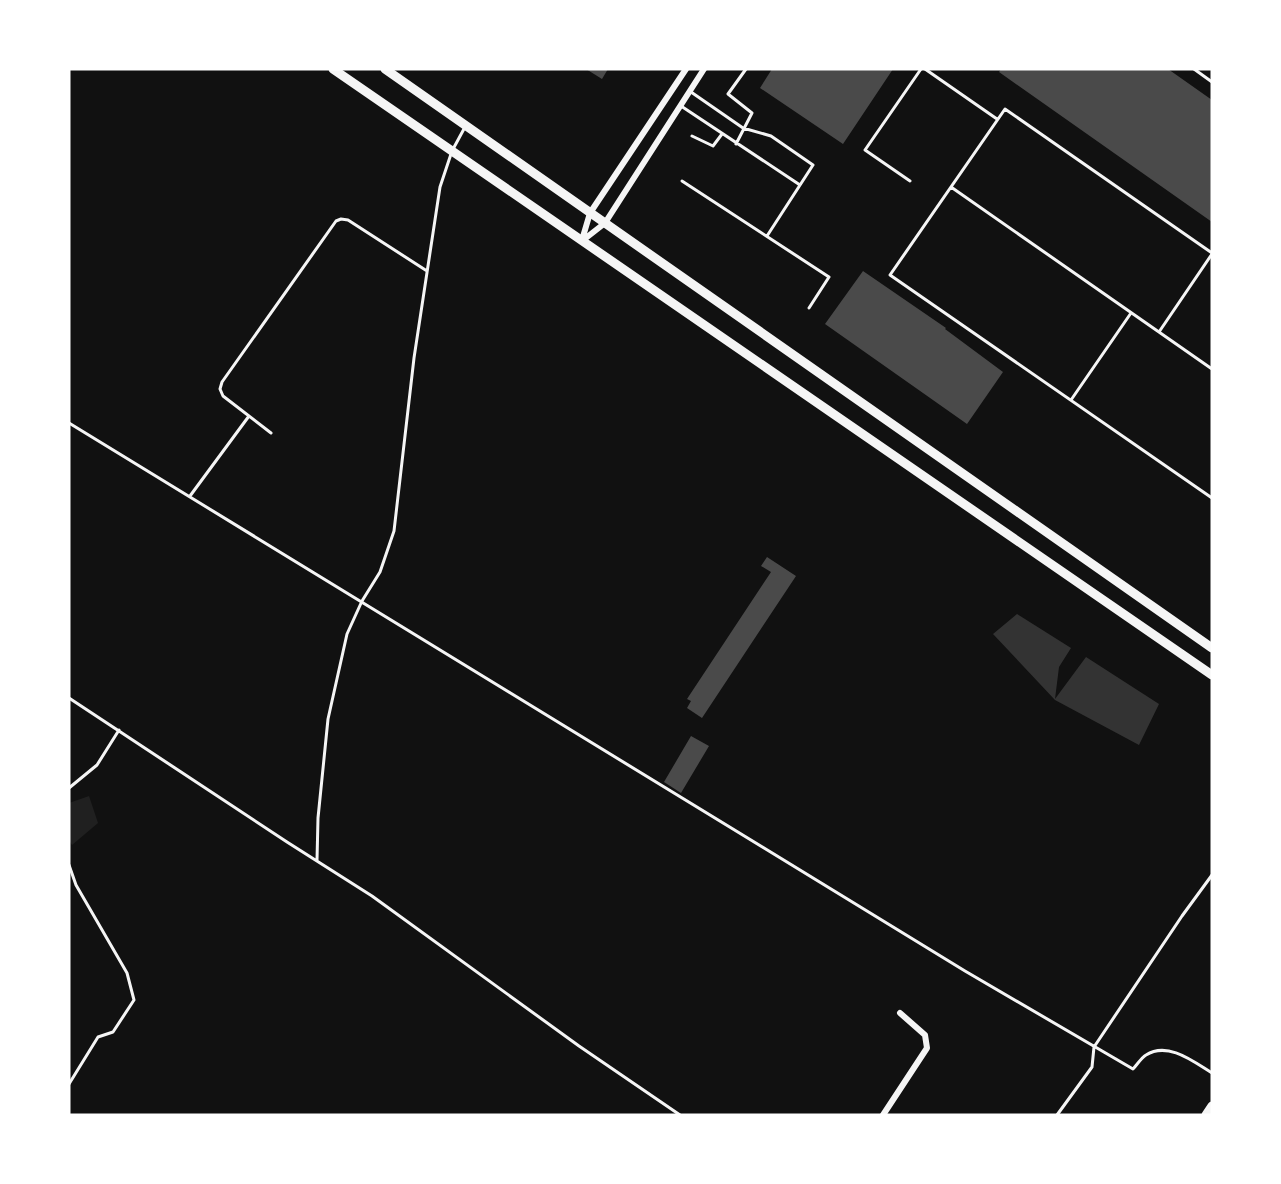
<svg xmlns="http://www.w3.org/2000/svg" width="1281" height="1184" font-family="'Titillium Web',sans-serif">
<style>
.green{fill:#202020}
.water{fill:#333}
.building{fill:#4a4a4a}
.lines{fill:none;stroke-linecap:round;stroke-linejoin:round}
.service{stroke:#f5f5f5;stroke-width:3}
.minor{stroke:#f5f5f5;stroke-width:6}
.primary{stroke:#f5f5f5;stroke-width:9}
</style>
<rect width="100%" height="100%" fill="#111"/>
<path class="green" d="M89,796L98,823L72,845L69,840V803Z"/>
<path class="water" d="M1017,614L1071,648L1059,667L1055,699L1086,657L1159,704L1139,745L1055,700L993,634Z"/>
<path class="building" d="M586,69H608L602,79Z
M772,69H893L843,144L760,88Z
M1001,69H1168L1212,100V222L999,72Z
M863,271L946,328L945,329L1003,372L967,424L825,324Z
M767,557L796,576L702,718L687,708L691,701L687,699L771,572L761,566Z
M691,736L709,746L681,793L664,782Z"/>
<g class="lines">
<path class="service" d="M925,69L997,119
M1194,69L1212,82
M691,92L743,128L771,136L813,165L767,236
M681,106L800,185
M692,136L713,146L722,134
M736,144L752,113L728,94L746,69
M682,181L829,277L809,308
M910,181L865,150L921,69
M951,187L1212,369
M1212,253L1005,109L890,275L1212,498
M1159,332L1212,254
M1071,400L1131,313
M69,423L965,971L1133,1069C1137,1065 1141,1058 1146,1055C1168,1041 1194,1062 1212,1073
M271,433L223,396L220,389L222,382L336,221L341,219L348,220L427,271
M190,496L249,416
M69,698L287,842L372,896L579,1046L680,1115
M69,788L97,765L119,730
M317,860L318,818L328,719L347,634L362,601L380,572L394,531L414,358L440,187L452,151L465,127
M69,865L76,885L127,973L134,1000L113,1032L98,1037L69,1084
M1057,1115L1092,1067L1094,1047L1182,916L1212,875"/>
<path class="minor" d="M582,240L590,213L686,69
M582,241L605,223L704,69
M883,1115L927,1048L925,1035L900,1013"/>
<path class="primary" d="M333,69L1212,675
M385,69L1212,648
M1206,1115L1212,1106"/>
</g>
<rect width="1281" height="1184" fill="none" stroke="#ffffff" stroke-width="141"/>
</svg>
